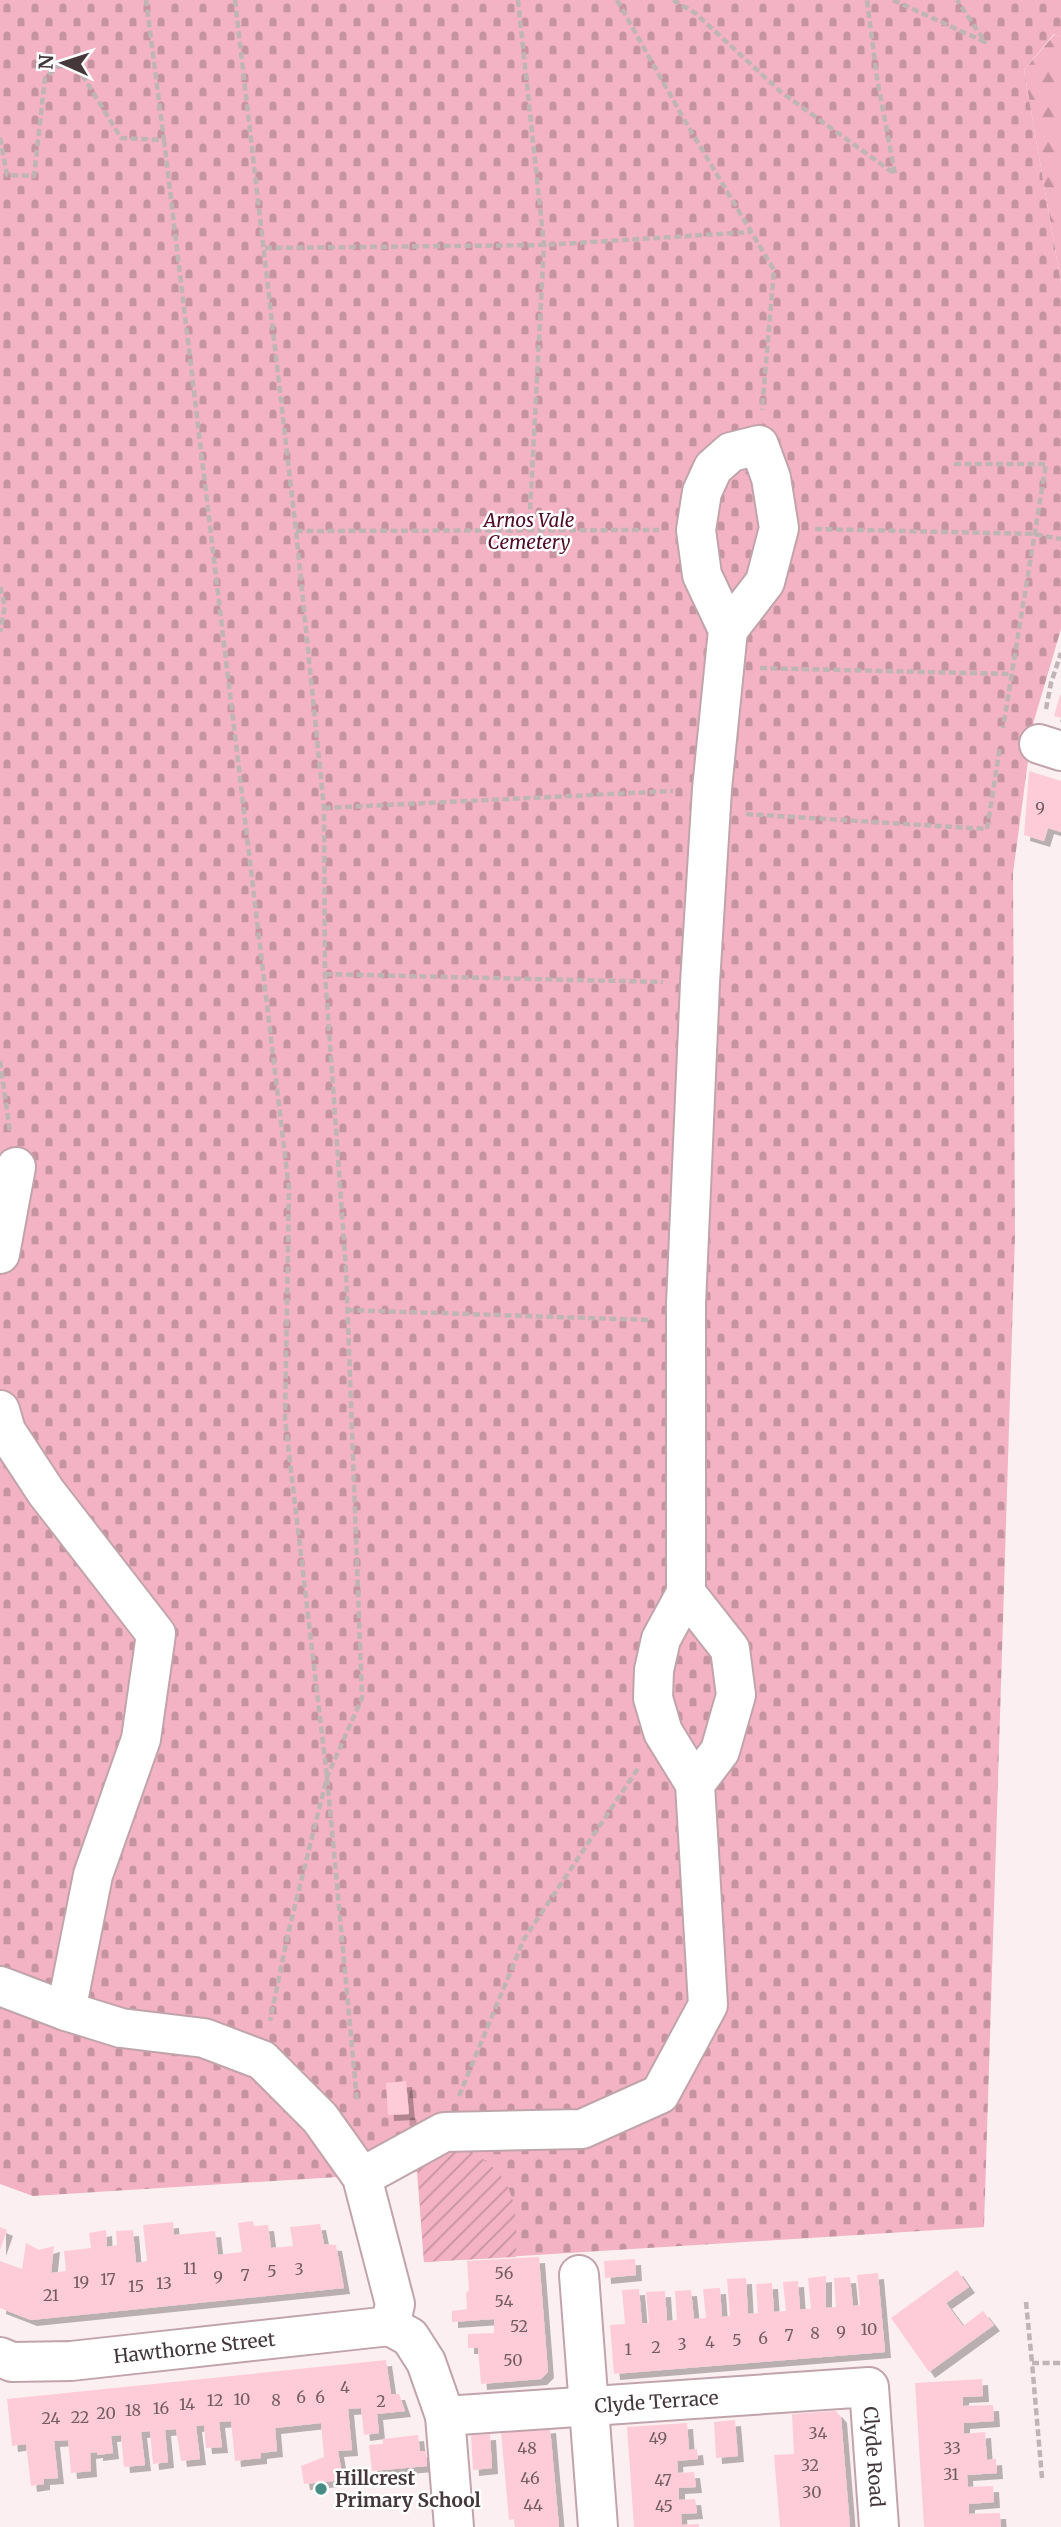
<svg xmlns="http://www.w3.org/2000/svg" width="1061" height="2527" font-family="Merriweather,serif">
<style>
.forest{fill:url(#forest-firs)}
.cemetery{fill:url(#cemetery-stones)}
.garden{fill:url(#garden-furrows)}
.building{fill:#feccd8;filter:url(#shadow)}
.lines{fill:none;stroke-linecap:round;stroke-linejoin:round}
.minor-casing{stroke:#c1a4ab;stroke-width:42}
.path{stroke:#c1b4b7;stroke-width:4.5;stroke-dasharray:7 3.5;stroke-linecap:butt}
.minor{stroke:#fff;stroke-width:38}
.poi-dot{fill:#478d85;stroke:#fff;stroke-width:2.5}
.labels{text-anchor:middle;stroke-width:5;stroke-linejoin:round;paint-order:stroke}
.number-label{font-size:16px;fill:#725d62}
.park-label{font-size:19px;font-style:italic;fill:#4f0b27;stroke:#fff}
.street-label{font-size:19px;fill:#44383b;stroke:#fff}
.poi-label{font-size:19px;font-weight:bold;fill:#44383b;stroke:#fff;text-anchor:start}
</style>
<defs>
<pattern id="forest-firs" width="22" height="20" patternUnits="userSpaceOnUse" patternTransform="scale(1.75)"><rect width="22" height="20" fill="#f3b3c4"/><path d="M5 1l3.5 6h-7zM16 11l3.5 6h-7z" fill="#c693a0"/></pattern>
<pattern id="cemetery-stones" width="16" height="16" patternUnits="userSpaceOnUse" patternTransform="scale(1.75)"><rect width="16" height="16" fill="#f3b3c4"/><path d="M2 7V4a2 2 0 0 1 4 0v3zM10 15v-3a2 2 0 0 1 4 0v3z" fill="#c693a0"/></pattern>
<pattern id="garden-furrows" width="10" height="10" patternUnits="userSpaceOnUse" patternTransform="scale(1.75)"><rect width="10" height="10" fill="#f3b3c4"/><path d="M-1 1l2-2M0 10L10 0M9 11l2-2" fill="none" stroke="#c693a0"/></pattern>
<filter id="shadow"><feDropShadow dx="6" dy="6" stdDeviation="0" flood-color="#0004"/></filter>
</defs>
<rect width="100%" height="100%" fill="#fceff2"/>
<path class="forest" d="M1055,34L1061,37V283L1024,70Z"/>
<path class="cemetery" d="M0,0H1061V37L1054,34L1024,70L1061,283V629L1033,724L1013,873L1015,1236L984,2227L424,2262L417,2172L33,2196L0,2184Z"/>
<path class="garden" d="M464,2150C516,2171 518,2207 516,2257L424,2262L418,2172L412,2163L425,2152Z"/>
<path class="building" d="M1060,695H1061V718L1054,716Z
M1029,771L1061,781V832L1048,828L1044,841L1024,835Z
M406,2081L409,2114L388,2115L386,2083Z
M253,2221L254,2226L268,2225L271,2248L293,2246L290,2227L320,2224L324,2244L336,2245L344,2288L31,2320L0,2308V2261L22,2269L26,2243L39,2250L54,2246L51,2273L66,2271L64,2251L91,2248L89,2233L106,2230L107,2247L117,2245L116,2231L133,2230L136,2263L147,2261L143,2225L173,2222L174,2235L215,2231L218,2255L242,2252L238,2223Z
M0,2227L7,2230L0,2250Z
M539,2257L548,2372L541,2379L481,2384L478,2348H468V2334L494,2333V2319L452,2322V2311L467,2309L466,2293L469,2290L467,2261Z
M635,2259L636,2275L605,2278L604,2261Z
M957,2270L969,2287L946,2303L963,2326L983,2311L994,2325L929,2372L891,2318Z
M878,2273L885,2352L614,2374L610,2325L625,2324L622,2290L639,2289L642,2323H649L646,2292L665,2291L667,2321L677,2320L675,2291L691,2290L694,2319L706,2318L703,2289L720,2288L722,2317L730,2316L727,2279L746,2278L748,2314L758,2313L756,2284L772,2283L774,2312L786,2311L783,2282L798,2281L800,2309H811L808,2278L826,2276V2308L836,2307L834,2278L850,2277L853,2306L860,2305L857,2275Z
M386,2360L391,2394H399L405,2411L377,2414L379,2433L364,2435L361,2408L348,2409L352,2450L338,2451L343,2480L304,2484L301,2466L324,2457L321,2423L275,2428L277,2451L261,2453V2458L235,2461L231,2421L219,2422L222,2447L206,2448L204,2425L196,2426L200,2459L181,2461L176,2429L165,2430L168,2462L153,2464L150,2431L141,2432L145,2465L124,2467L121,2435L111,2436L113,2453L97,2455V2452L90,2453L91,2471L71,2473L68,2440L54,2441L58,2478L44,2479V2484L31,2486L26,2444L12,2446L7,2399Z
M982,2379L983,2396L963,2397V2406L993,2405L994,2421L964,2423V2434L985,2432L987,2460L996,2459L997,2473L967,2475L968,2487L993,2486L994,2502L969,2504V2514L1000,2513L1001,2527H924L915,2383Z
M836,2411L841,2417L850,2527H780L774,2455L794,2454L792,2414Z
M735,2420L738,2456L716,2458L714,2422Z
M687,2423L689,2450L697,2449L698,2459L677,2461L678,2473L694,2472L696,2487L679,2488V2500L695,2499L697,2513L681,2514L682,2525L699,2524V2527H634L627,2427Z
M550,2427L559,2527H515L514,2519L509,2520L501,2432Z
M490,2434L492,2468L473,2470L471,2435Z
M418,2435L420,2451H426L427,2466L372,2471L369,2445L383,2444V2439Z"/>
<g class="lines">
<g class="minor-casing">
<g id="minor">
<path d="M1039,744L1061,751"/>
<path d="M0,1254L16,1167"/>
<path d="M0,1410L6,1431L46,1492L156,1634L141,1739L93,1875L66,2011"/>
<path d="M686,1593V1304L700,983L712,789L728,630L702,575L696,530L702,492L713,468L731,452L759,445L771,478L779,528L765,582L728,630"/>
<path d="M0,1986L66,2011L121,2028L204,2038L262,2060L320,2118L362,2177L395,2304L390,2326"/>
<path d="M362,2177L444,2132L582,2129L660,2094L708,2005L695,1784L663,1732L653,1698L654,1670L661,1639L686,1593L730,1649L736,1695L720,1751L695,1784"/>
<path d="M579,2275L598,2527"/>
<path d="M390,2326L410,2337L426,2362L445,2416L454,2527"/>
<path id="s1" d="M0,2357L12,2362L71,2361L390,2326"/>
<path id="s2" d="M445,2416L869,2387L879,2527"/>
</g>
</g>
<path class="path" d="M235,0L296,531L324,808L325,974L346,1270L362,1698L327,1777L288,1934L270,2021
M518,0L544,245L529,531
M617,0L685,121L774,270L762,410
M673,0L695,13L781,92L895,174L877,78L867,0
M893,0L985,42L957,0
M0,138L7,175L34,176L45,78L62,63L80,71L121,138L164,140L146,0
M164,140L289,1189L285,1419L327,1777L357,2101
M265,248L544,245L751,232
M954,464H1046L1003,728
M815,529L1034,534L1061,539
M296,531L659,530
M0,587L5,606L0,632
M760,668L1011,674
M1046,709L1051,683L1061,653
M324,808L673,791
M746,814L987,829L1000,747
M325,974L663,982
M0,1061L10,1132
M347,1310L650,1320
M459,2096L524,1939L639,1767
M1026,2302L1032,2363
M1042,2478L1032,2363H1061"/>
<use href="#minor" class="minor"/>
</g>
<circle class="poi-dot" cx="321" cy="2489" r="7"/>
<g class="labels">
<g class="number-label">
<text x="1040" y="814">9</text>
<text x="190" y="2274">11</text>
<text x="299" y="2275">3</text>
<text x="272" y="2277">5</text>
<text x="504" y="2279">56</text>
<text x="245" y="2281">7</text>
<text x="218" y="2283">9</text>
<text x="108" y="2285">17</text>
<text x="81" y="2288">19</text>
<text x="164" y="2289">13</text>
<text x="136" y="2292">15</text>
<text x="51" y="2301">21</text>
<text x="504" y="2307">54</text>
<text x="519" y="2332">52</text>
<text x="869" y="2335">10</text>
<text x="841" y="2338">9</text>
<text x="815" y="2339">8</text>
<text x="789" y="2341">7</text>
<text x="763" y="2344">6</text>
<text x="737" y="2346">5</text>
<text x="710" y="2348">4</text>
<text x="682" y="2350">3</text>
<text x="656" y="2353">2</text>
<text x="628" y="2355">1</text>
<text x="513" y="2366">50</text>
<text x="345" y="2393">4</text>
<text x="301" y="2403">6</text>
<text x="320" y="2403">6</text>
<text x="242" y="2405">10</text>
<text x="215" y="2406">12</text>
<text x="276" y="2406">8</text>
<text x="381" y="2407">2</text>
<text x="187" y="2410">14</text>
<text x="161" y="2414">16</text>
<text x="133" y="2416">18</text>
<text x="106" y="2419">20</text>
<text x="80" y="2423">22</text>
<text x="51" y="2424">24</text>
<text x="818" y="2439">34</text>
<text x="658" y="2444">49</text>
<text x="527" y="2454">48</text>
<text x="952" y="2454">33</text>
<text x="810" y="2471">32</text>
<text x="951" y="2480">31</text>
<text x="530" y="2484">46</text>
<text x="663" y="2486">47</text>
<text x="812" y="2498">30</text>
<text x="533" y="2511">44</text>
<text x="664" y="2512">45</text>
</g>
<g class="park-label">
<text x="529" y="527">Arnos Vale<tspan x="529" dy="22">Cemetery</tspan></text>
</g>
<g class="street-label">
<text dy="7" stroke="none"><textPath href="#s1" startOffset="196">Hawthorne Street</textPath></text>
<text dy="7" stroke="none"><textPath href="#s2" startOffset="212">Clyde Terrace</textPath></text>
<text dy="7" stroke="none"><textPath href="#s2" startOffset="495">Clyde Road</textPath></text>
</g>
<g class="poi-label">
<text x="335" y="2485">Hillcrest<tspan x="335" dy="22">Primary School</tspan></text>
</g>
</g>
<g transform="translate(63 63) rotate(273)" stroke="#ffffff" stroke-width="5" paint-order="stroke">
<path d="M0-5L12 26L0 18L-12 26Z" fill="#44383b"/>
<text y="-10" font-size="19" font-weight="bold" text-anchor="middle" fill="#44383b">N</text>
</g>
</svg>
